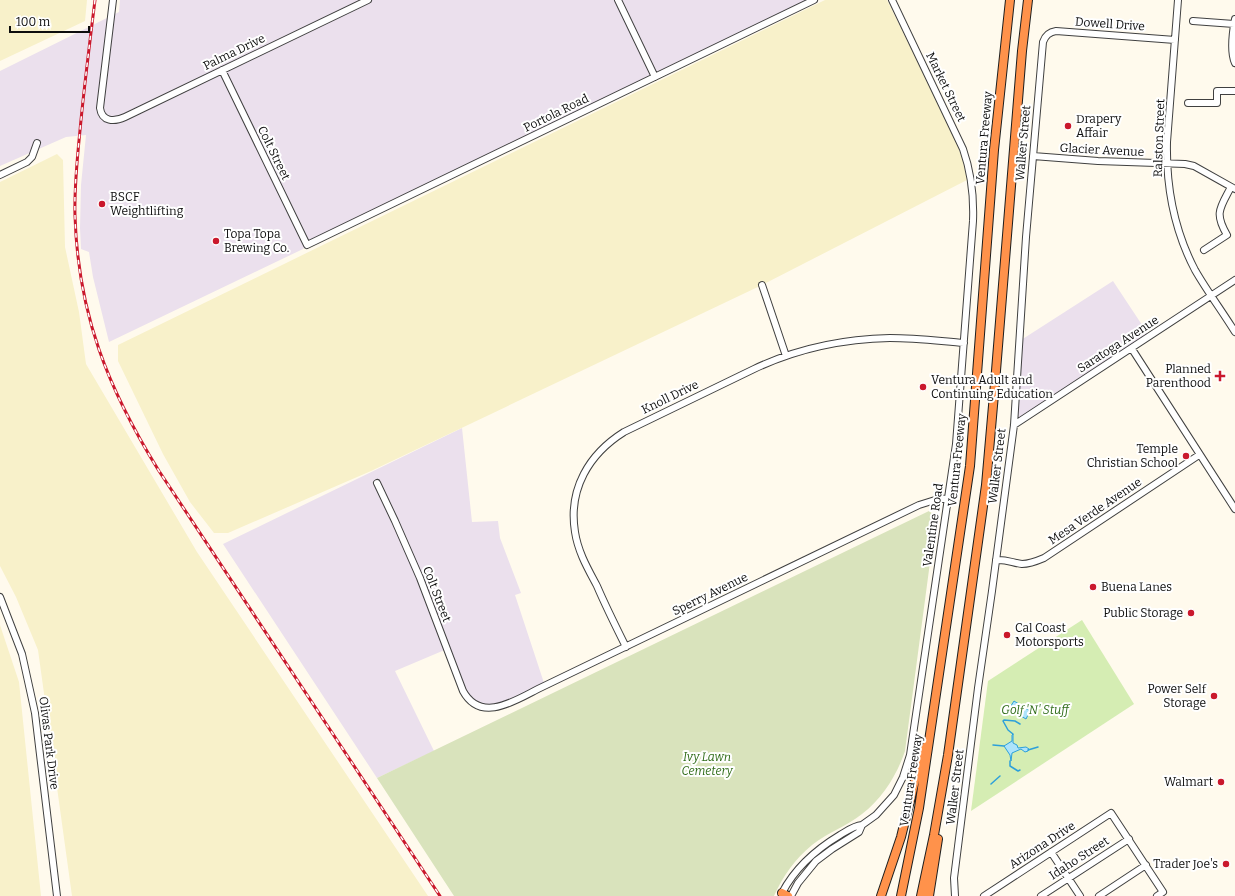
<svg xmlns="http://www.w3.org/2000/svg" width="1235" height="896" font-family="Bitter,serif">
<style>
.industrial{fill:#ebe0ed}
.farmland{fill:#f8f1ca}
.green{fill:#d5edb3}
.cemetery{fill:#d9e3bc}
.water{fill:#ade3fc;stroke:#2da0da}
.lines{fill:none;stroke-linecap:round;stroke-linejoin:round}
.stream{stroke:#2da0da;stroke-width:1.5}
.minor-casing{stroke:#404040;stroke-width:8}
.highway-casing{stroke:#1e1e1e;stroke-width:10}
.minor{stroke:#fff;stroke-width:6}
.highway{stroke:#ff924b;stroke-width:8}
.rail-casing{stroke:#ca182c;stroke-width:3}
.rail{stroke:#fff;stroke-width:1.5;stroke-dasharray:4.5;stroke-linecap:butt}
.poi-dot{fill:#ca182c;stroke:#fff;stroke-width:1.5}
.labels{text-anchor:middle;stroke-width:4;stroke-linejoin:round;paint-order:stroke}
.street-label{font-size:12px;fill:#0d0d0d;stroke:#fff}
.poi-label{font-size:12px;fill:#0d0d0d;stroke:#fff;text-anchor:start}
.park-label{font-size:12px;font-style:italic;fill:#2e6b17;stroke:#fff}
</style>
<rect width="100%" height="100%" fill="#fffaed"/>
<path class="industrial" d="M120,0H813L307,244L303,249L109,342L93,277L89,252L81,249L80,228L81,185L86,135L66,137L0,166V71L119,12Z
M1113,281L1150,337L1014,425L1018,342Z
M462,428L472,522L498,521L500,538L521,593L515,595L545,686L492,708L470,700L447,649L395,671L434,751L377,778L223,544Z"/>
<path class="farmland" d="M0,0H87L85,21L0,61Z
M825,0H887L955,138L963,161L967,180L762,285L371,471L228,533H214L190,502L163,454L118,361V345Z
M57,154L63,160L65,247L79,312L86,364L197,552L428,896H72L38,650L16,597L0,566V182Z
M0,625L19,682L41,896H0Z"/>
<path class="green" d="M1082,620L1134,704L971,811L988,681Z"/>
<path class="cemetery" d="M929,511L936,517L905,751C897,775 882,799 862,814C847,826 827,833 812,845C795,859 783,876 774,896H454L377,778Z"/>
<path class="water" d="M1014,701L1030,711L1026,719L1009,709Z
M1013,734V743L1017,745L1018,748L1026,747L1029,749L1028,751L1025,752L1021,749L1012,753L1011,761L1010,755L1004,746L1012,741V735Z"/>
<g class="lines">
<path class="stream" d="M1013,734L1008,730L1003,721L1004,720L1015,721L1020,724
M993,745L1004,746
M1028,750L1038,747
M1010,761V766L1018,771L1020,770
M991,784L1000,776"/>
<g class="minor-casing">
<path id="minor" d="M113,0L100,108C102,122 114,122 125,117L368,0
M618,0L655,77
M1178,0L1167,142C1166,187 1174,230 1195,270C1207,291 1222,311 1235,332
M1235,19C1233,30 1230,52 1235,63
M1193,21L1234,24
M222,70L307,245L814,0
M1188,103H1217V91H1235
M1033,156L1098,161L1185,164L1194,166L1235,189
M0,175L27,162L32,157L37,143
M1204,250L1227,235C1214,213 1220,208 1231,187
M762,285L786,356
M1132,349L1235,509
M1014,425L1235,280
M377,483L395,521L420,578L463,691C481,724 516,700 540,688L919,505L935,500L948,498
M996,560C1006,559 1013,563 1022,564C1029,564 1037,561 1044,558L1199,455
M0,597L22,654L35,713L57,896
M626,647C616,627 606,607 597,586C588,569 578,552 575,532C568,489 589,454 624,432L754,369C796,349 843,339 890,338C915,338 939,341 964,343
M1051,852L1080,896
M782,893C795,868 815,850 840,835C847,831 853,826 862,825
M791,896L798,883L816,861L832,849L859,832L862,825L876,815L894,795L903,777L910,755L956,444L973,221C974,196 971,172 963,149L892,0
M955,896L954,878L978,688L992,591L1014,425L1026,237L1043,42C1045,36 1049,32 1056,31L1175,40
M984,896L1111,813L1163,892L1157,896
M1041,896L1129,839
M1099,896L1146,865"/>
</g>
<g class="highway-casing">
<path id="highway" d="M782,893L788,896
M881,896L901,837L921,756L927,745
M901,896L919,808L970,466L994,150L1010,0
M921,896L934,835L948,755L986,485L995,383L1022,51L1028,0
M929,896L938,839"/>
</g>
<use href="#minor" class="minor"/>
<use href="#highway" class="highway"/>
<g class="rail-casing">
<path id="rail" d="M95,0C90,40 85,80 81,120C78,152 74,184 75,216C78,314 108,389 159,471L440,896"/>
</g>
<use href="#rail" class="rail"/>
</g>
<g class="poi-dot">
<circle cx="1068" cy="126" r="4"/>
<circle cx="102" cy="204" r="4"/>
<circle cx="216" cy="241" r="4"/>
<path d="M1218 370h4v4h4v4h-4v4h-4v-4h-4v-4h4z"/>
<circle cx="923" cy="387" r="4"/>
<circle cx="1186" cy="456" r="4"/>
<circle cx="1093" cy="587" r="4"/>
<circle cx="1191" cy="613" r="4"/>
<circle cx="1007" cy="635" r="4"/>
<circle cx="1214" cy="696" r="4"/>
<circle cx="1221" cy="782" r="4"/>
<circle cx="1226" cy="864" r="4"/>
</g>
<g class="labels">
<g class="street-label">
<text transform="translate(1110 24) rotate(4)" y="4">Dowell Drive</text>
<text transform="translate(234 52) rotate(-26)" y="4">Palma Drive</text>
<text transform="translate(946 87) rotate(64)" y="4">Market Street</text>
<text transform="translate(556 113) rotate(-26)" y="4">Portola Road</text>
<text transform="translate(984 138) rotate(-85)" y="4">Ventura Freeway</text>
<text transform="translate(1159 138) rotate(-88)" y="4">Ralston Street</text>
<text transform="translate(1023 143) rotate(-85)" y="4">Walker Street</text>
<text transform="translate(1102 150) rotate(3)" y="4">Glacier Avenue</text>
<text transform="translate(274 153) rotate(64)" y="4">Colt Street</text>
<text transform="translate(1118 344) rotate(-33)" y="4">Saratoga Avenue</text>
<text transform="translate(670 397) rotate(-26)" y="4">Knoll Drive</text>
<text transform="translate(957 460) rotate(-84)" y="4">Ventura Freeway</text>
<text transform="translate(997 466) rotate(-83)" y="4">Walker Street</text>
<text transform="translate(1095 511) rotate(-34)" y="4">Mesa Verde Avenue</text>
<text transform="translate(933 525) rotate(-82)" y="4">Valentine Road</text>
<text transform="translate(437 594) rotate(69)" y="4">Colt Street</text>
<text transform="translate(710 594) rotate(-26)" y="4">Sperry Avenue</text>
<text transform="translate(49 743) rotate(83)" y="4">Olivas Park Drive</text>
<text transform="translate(911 780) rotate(-81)" y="4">Ventura Freeway</text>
<text transform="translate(955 787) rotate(-83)" y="4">Walker Street</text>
<text transform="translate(1042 845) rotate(-33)" y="4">Arizona Drive</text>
<text transform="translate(1079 858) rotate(-33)" y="4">Idaho Street</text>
</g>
<g class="poi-label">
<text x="1076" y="123">Drapery<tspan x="1076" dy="14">Affair</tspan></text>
<text x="110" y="201">BSCF<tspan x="110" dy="14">Weightlifting</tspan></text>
<text x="224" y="238">Topa Topa<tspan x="224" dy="14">Brewing Co.</tspan></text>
<text x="1211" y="373" text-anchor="end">Planned<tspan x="1211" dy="14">Parenthood</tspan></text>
<text x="931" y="384">Ventura Adult and<tspan x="931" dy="14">Continuing Education</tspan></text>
<text x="1178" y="453" text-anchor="end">Temple<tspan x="1178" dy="14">Christian School</tspan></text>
<text x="1101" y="591">Buena Lanes</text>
<text x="1183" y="617" text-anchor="end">Public Storage</text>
<text x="1015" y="632">Cal Coast<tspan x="1015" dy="14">Motorsports</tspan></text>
<text x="1206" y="693" text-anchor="end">Power Self<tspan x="1206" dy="14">Storage</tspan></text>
<text x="1213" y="786" text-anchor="end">Walmart</text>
<text x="1218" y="868" text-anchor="end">Trader Joe's</text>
</g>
<g class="park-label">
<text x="1035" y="714">Golf 'N' Stuff</text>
<text x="707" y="761">Ivy Lawn<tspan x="707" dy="14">Cemetery</tspan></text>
</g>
</g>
<path d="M10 26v6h79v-6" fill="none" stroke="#0d0d0d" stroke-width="2"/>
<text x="16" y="26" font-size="12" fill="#0d0d0d" stroke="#ffffff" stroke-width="3" paint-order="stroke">100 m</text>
</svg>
